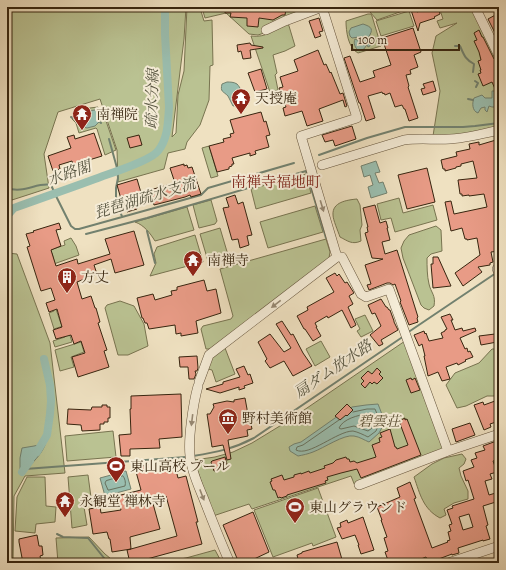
<svg xmlns="http://www.w3.org/2000/svg" width="506" height="570" font-family="Alegreya,'Noto Serif JP',serif">
<style>
.green{fill:#bac292;stroke:#787450}
.water{fill:#9abeaf;stroke:#72816f}
.lines{fill:none;stroke-linecap:round;stroke-linejoin:round}
.shore{stroke:#68725f;stroke-width:1}
.stream{stroke:#72816f;stroke-width:2}
.canal{stroke:#9abeaf;stroke-width:8}
.building{fill:#e89b86;stroke:#37250f;fill-rule:evenodd}
.minor-casing{stroke:#65543c;stroke-width:10}
.minor{stroke:#f5ecd7;stroke-width:9}
.oneway{fill:#968873}
.labels{text-anchor:middle;stroke-width:4;stroke-linejoin:round;paint-order:stroke}
.poi-label{font-size:14px;fill:#37250f;stroke:#f5ecd7;text-anchor:start}
.park-label{font-size:14px;font-style:italic;fill:#584c30;stroke:#f5ecd7}
.water-label{font-size:15px;font-style:italic;fill:#55533f;stroke:#f5ecd7}
.neighbourhood-label{font-size:15px;fill:#7a1f14;stroke:#f5ecd7}
</style>
<rect width="100%" height="100%" fill="#efe1c1"/>
<filter id="stains"><feTurbulence type="fractalNoise" baseFrequency=".005" numOctaves="4"/><feColorMatrix values="0 0 0 0 .2 0 0 0 0 .09 0 0 0 0 .02 0 0 0 .5 -.17"/></filter>
<radialGradient id="worn" r=".72"><stop offset=".6" stop-color="#630" stop-opacity="0"/><stop offset="1" stop-color="#630" stop-opacity=".3"/></radialGradient>
<path class="green" d="M7,7H186L184,39L172,137L176,133L178,95L184,71L187,7H318L267,32L258,35L249,34L226,13L205,18L202,8H200L204,21L212,20L213,65L210,66L209,100L200,125L187,142L185,149L168,153L164,169L118,182L117,150L100,99L58,112L44,154L49,188L12,200L7,191Z
M370,7H414L377,20L370,12Z
M439,7H471L499,57V126L466,135L433,136L440,91L432,53L436,36L457,23L440,28L437,21L443,19Z
M409,11L414,26L381,36L376,21Z
M368,14H371L372,16L381,46L358,53C348,48 346,31 346,21Z
M287,22L289,26L295,46L285,51L273,55L277,73L275,75L278,90L270,92L251,36C266,38 275,30 287,22Z
M98,107L102,116L105,118L116,150L105,155L97,129L96,128L79,133L76,123L72,119L74,114L90,108Z
M209,146L218,176L211,178L202,148Z
M306,174L311,193L256,209L251,189Z
M399,198L403,213L433,205L437,220L395,232L391,218L381,220L377,204Z
M357,199L360,205L362,225L360,230L361,241C352,245 348,241 340,237C338,231 333,220 333,215C332,202 347,200 357,199Z
M211,200L217,221L215,224L199,228L193,205Z
M315,206L323,232L268,248L260,222Z
M187,207L194,230L155,241C150,233 144,225 135,222Z
M436,226L441,230L442,251L431,254L427,258C427,266 427,276 429,284C431,293 436,295 434,306L429,310L424,308L421,305L403,258L401,248L404,241L409,235Z
M220,228L228,255L208,261L200,234Z
M195,235L203,262L150,276L156,263L154,254L157,247Z
M71,238L76,246L79,255L51,265L54,261L52,253L47,251L65,245L64,241Z
M326,239L330,252L329,258L211,349H206L201,329L203,326L231,319L233,316L220,269Z
M7,253L17,254L50,343L65,473L25,476L14,496L13,563H7Z
M120,301L134,306L144,324L148,346L128,355H118L105,308L107,305Z
M55,306L61,324L66,323L72,342L55,347L53,341L65,337L63,326L54,329L49,313L54,311L53,307Z
M365,315L373,331L361,337L357,331L360,329L355,319Z
M321,341L330,357L315,366L306,349Z
M405,341L447,451L355,486L351,476L252,509L249,504L213,516L194,460L215,457L233,452L252,443L288,421Z
M81,342L84,352L71,357L74,367L60,371L55,350Z
M225,348L235,374L216,382L212,370L208,369L211,358Z
M492,349H499V396H487L466,406L457,408L446,385L455,373L479,363Z
M113,431L116,457L67,461L65,436Z
M462,454L466,459L464,464L459,468L461,476L468,491V499L454,503L444,509L446,515L440,518C423,509 420,494 414,477L432,464L444,458Z
M88,475L92,505L84,507L87,525L72,528L68,477Z
M27,477H45L46,506L56,507L55,522L36,524L35,533L15,531L17,497Z
M318,488L336,537L313,546L312,543L273,557L254,510Z
M89,537L105,554L116,563H58L56,538Z
M215,550L222,563H157L186,558Z"/>
<path class="water" d="M363,24C372,27 374,29 368,38L369,41L371,42L370,46L368,47L367,45L366,46L364,49L359,51C355,48 353,43 355,39L357,40H359L360,38L359,37L352,38L350,36L349,32L351,28Z
M227,82C230,82 234,82 237,84C244,91 244,105 233,106C231,103 230,99 228,96C223,91 220,92 222,84Z
M492,91H496L498,95H499V107H492L489,106L487,112L485,110V107L481,108L478,113C472,111 472,103 474,98L482,95L485,98H492Z
M96,108L98,109L101,120L95,126L87,128L80,126L73,118L74,116L82,114L87,111L95,110Z
M376,161L380,172L375,173L379,183L383,182L387,193L371,198L368,187L373,185L370,175L364,177L361,166Z
M378,404L385,422L379,433L369,442C364,440 360,437 354,436C344,434 324,448 313,452C308,454 303,455 298,456L290,451L289,447L294,444L301,442L335,418L352,407L366,405Z
M43,444L45,445C41,455 33,462 26,470H20V458L22,448L34,446Z
M126,471L131,489L105,496L100,478Z"/>
<g class="lines">
<path class="shore" d="M367,414H372L375,421L372,428L368,431L354,426L341,429L339,428C343,419 358,415 367,414Z
M339,420L303,445L297,447L296,450C309,457 337,431 353,431C358,432 364,435 368,437L376,431L380,421L375,409H367L353,412
M123,476C125,478 126,483 125,486L109,490H108L105,483L106,481Z"/>
<path class="stream" d="M455,46H460C464,55 465,59 474,64L473,72
M475,81L478,83L476,87
M468,99L473,100
M71,117L73,118
M99,121L101,123
M109,139L117,168L118,178L116,188V197L122,217
M319,155L367,138L405,127H463L475,126L499,123
M7,188C24,194 37,182 51,185L57,198L71,226L75,229H79L201,195L208,188L294,163
M147,231L155,263
M86,234L147,218L306,171L326,238
M407,333L496,273
M193,456C217,452 233,449 254,438L404,336
M25,469L186,457
M57,534L63,537L88,538L108,563"/>
<path class="canal" d="M7,219L8,215L14,208C44,197 74,187 103,176C115,172 151,160 158,151C168,139 168,122 169,107L165,34V7
M37,452L47,435L50,414L51,401L50,385L44,359
M22,472L30,461"/>
</g>
<path class="building" d="M226,7H260L278,9L279,8L286,9L285,15H282L273,20L259,18L258,27L247,26V18L230,17L231,13H225Z
M416,7L417,12L431,7H438L440,14L434,17L435,18L420,23L418,31L411,10Z
M499,13V31L495,33L488,19Z
M319,18L323,31L319,32L321,36L315,38L309,21Z
M413,28L421,52L414,55L418,67L410,70L411,74L406,75L409,86L408,87L418,118L409,121L405,109H404L402,105L395,107L390,93L385,95L384,93L383,94L382,92L368,96L375,118L366,121L360,103H359L344,58L350,56L360,82L375,77L373,71L391,65L382,38Z
M479,30L482,37H483L494,59L499,63V68L496,69L499,74V98L492,82L483,86L478,74L481,73L480,70H481L478,61L481,60L479,52L474,41L477,40L474,33Z
M250,43L251,45L263,47V48L250,50L251,58L243,59L241,51L238,52L237,45Z
M318,50L324,65L326,64L330,73L331,72L340,94L343,93L347,106L345,107L343,100L319,109L323,121L307,126L302,111L285,116L283,108L286,107L279,88L283,87L280,77L298,71L294,60Z
M261,69L267,89L255,92L248,73Z
M433,81L436,91L423,95L421,89L425,88L423,84Z
M261,112L264,122L266,121L270,135L266,136L269,147L255,151L256,154L250,156V153L232,158L234,164H232V166L229,167V169L217,172L209,146L224,142L223,139L231,137L230,134L234,133L230,120Z
M352,126L356,139L335,146L333,140L325,142L322,135Z
M94,133L102,156L73,165L72,161L59,165L60,169L53,171L48,156L71,148L67,137L74,135L75,139Z
M139,135L142,145L130,148L127,138Z
M496,140L499,150V220H498L499,229L498,230L499,237V251L491,252L493,262L490,263V265L478,267L482,272L463,286L455,273L480,255L477,238L467,240V239H465L462,228L451,231L445,202L451,201L454,214L487,207L484,194L469,196V195L462,196V194H460L458,180L477,178L473,161L461,164V166L456,167V168L445,171V169H443L441,160L457,156L456,152L470,149L469,144L479,142V145Z
M184,164V166L187,165L188,168L192,167L201,194L191,197L190,195L185,197L154,205L150,190L175,183L170,168Z
M427,168L435,202L407,209L398,175Z
M137,179L142,196L133,199L137,209L127,212L123,198L121,199L117,185Z
M235,195L238,204L243,202L252,235L247,236L249,245L240,248L238,239L232,240L223,208L229,207L226,198Z
M375,205L380,223L386,221L388,228H387L390,240L382,242L385,254L397,250L418,317L417,318L418,322L409,325L400,302L401,301L395,284L393,285L390,283H387L369,290L367,285L371,284L365,265L383,259L372,258L365,233L368,232L367,227H368L363,208Z
M59,223L61,229L56,230L61,246L51,250L56,266L77,259L78,264L110,254L105,239L134,231L144,265L115,273L111,259L94,265L97,274L87,277V278L77,282L82,299L91,296L95,308H96L100,322L98,323L107,350L104,351L109,367L78,377L72,357L85,353L81,341L74,344L71,335L56,339L53,330L62,327L57,309L49,312L46,303L55,300L51,288L41,291L27,247L30,246L26,234L34,232L33,231Z
M433,257H438L451,286L433,288L431,264H433Z
M335,273L337,276L339,274L345,283L347,282L354,293L349,296L353,304L348,307L356,325L351,328L342,310L328,318L327,316L315,323L317,327H316L321,336L313,341L305,329H304L297,316L308,310L307,307L334,292L326,278Z
M204,280L207,291L216,289L221,313L196,321L198,333L181,336V333L176,334L175,325L149,329L147,323H145L143,318H142L137,298L153,294L155,300L172,295L171,291L177,290V287Z
M381,299L386,307H387L389,310H390L394,321V322L398,330L381,340L383,344L379,346L370,335L381,326L375,313L372,314L368,305Z
M450,314L453,320H451L455,330L462,328L463,331L475,328L476,331L460,338L465,349L467,348L468,352L470,351L473,357L465,360L466,361L458,365L457,363L446,367L450,379L442,381L438,372L428,376L424,356H425L422,344L419,346L414,335L424,331L425,334L426,333L429,341L443,338L441,333L445,331V330L447,329L441,317Z
M282,321L291,335L293,334L303,353L312,366L293,376L284,361L270,368L265,361L267,359L258,342L270,334L284,352L291,348L276,324Z
M495,334L497,342L481,345L479,336Z
M197,356L198,368L197,371H195L196,374L194,379H189L188,367H180L179,357Z
M244,366L248,375L250,374L253,383L244,386L245,388L239,390V387L220,393L206,389L223,384V382L240,377L236,369Z
M377,368L381,372L379,374L383,378L377,384L374,382L372,384L370,382L365,388L361,384L364,381L361,378L368,371L372,374Z
M411,378L412,380L415,378L420,390L411,393L406,380Z
M181,394L182,437L159,439L160,448L130,449V456H121L119,435L131,434L130,409H131V396Z
M245,398L249,420H250L252,429L247,430L248,436L228,440L231,459L227,460L223,445L212,447L207,414H210L214,407L213,404L227,401L234,402V400Z
M495,401L499,411V421L490,424L491,427L484,430L474,405L483,402L484,405Z
M347,404L353,410L347,416L346,415L340,420L335,416Z
M102,405H107V407H110V418H108V422H104V424H100V430L82,431L81,425L67,424L68,409L91,410L92,407H102Z
M405,418V420L407,419L421,455L361,478L357,469L341,473L327,477L328,480L325,481L326,483L287,495V496L281,498L280,497L278,498L275,490H273L270,482L272,481L271,479L282,475L284,480L294,477V475L301,473V474L309,471L310,473L325,468L324,466L333,463L336,460L346,457L347,459H349L350,462L354,461L357,463L376,457L372,445L380,442L379,438L382,437L380,433L390,429L395,447H396L397,449L408,445L399,421Z
M470,423L475,435L456,442L452,429Z
M499,440V459L493,461L497,472L490,474L492,479L485,481L489,495L499,492V501L483,506L488,525L486,526L490,539L483,541V540L458,548L459,553L452,555V554L436,560L437,561L432,563H429L426,557L411,563L410,562L407,563L406,559L393,563H389L385,552L388,551L384,538L387,537L381,520H382L377,507L400,497L397,488L410,482L416,498L414,499L432,548L448,542L447,541L450,540L448,532L451,531L449,525L452,524L447,510L453,508L452,506L474,499L468,480L466,481L463,471L474,467L471,460L477,458L475,453L485,450L483,446ZM469,514L473,527L463,530L459,517Z
M225,457L227,464L221,466L222,469L214,471L211,462L212,461Z
M174,462L178,478L186,476L198,522H196L202,544L136,562V563H130L127,550L131,549L112,552L110,539H109L107,532L93,534L89,509L100,507L101,513L121,510L117,496L141,490L135,468L150,464L152,470L165,467L164,465ZM166,496L177,536L131,549L130,537L160,529L152,500Z
M253,512L269,552L252,560V561L248,563H239L223,525Z
M363,517L374,550L361,554L358,545H359L355,535L342,539L337,528L341,527L340,523L347,520L348,523Z
M37,535L39,546H42L43,555L40,556L41,561L32,563H23L19,542V539Z
M337,542L343,563H299L297,555L302,553V552Z"/>
<g class="lines">
<g class="minor-casing">
<path id="minor" d="M475,7L499,56
M266,30L285,21L322,7
M322,165L404,140C419,138 435,140 450,139C467,138 483,134 499,130
M337,257H342L361,294L366,297L389,289L448,451L359,485
M497,269L499,271
M199,382L209,355L337,257L301,136L357,118L322,7
M198,386C193,404 188,439 190,456C191,470 198,485 203,497C212,520 220,541 230,563
M448,451L499,434
M448,563L499,546"/>
</g>
<use href="#minor" class="minor"/>
</g>
<defs><path id="oneway-solid" d="M-6-.8H1V-3.2L6.5 0L1 3.2V.8H-6Z"/></defs>
<g class="oneway">
<use href="#oneway-solid" transform="translate(322 206) rotate(73)"/>
<use href="#oneway-solid" transform="translate(276 304) rotate(142)"/>
<use href="#oneway-solid" transform="translate(192 420) rotate(97)"/>
<use href="#oneway-solid" transform="translate(202 495) rotate(69)"/>
</g>
<defs>
<g id="temple-pin" transform="scale(1)"><path d="M0 17L-7.5 6A9.5 9.5 0 1 1 7.5 6Z" fill="#8f2418" stroke="#f5ecd7"/><path d="M0-6L5-2H3V0L6.5 2.5H4V6H1.5V3h-3V6H-4V2.5H-6.5L-3 0V-2H-5Z" fill="#fff"/></g>
<g id="building-pin" transform="scale(1)"><path d="M0 17L-7.5 6A9.5 9.5 0 1 1 7.5 6Z" fill="#8f2418" stroke="#f5ecd7"/><path d="M-4-6H4V6H1V3H-1V6H-4ZM-2.5-4.3h1.7v1.8h-1.7ZM.8-4.3h1.7v1.8H.8ZM-2.5-1h1.7V.8h-1.7ZM.8-1h1.7V.8H.8Z" fill="#fff"/></g>
<g id="museum-pin" transform="scale(1)"><path d="M0 17L-7.5 6A9.5 9.5 0 1 1 7.5 6Z" fill="#8f2418" stroke="#f5ecd7"/><path d="M0-6L6-3V-2H-6V-3ZM-5-1h2V3h-2ZM-1-1h2V3h-2ZM3-1h2V3H3ZM-6 4H6V6H-6Z" fill="#fff"/></g>
<g id="stadium-pin" transform="scale(1)"><path d="M0 17L-7.5 6A9.5 9.5 0 1 1 7.5 6Z" fill="#8f2418" stroke="#f5ecd7"/><path d="M0-5a6.5 5 0 1 0 0 10a6.5 5 0 1 0 0-10ZM-3.5-1.8h7v3.6h-7Z" fill="#fff"/></g>
</defs>
<g fill-rule="evenodd">
<use href="#temple-pin" x="241" y="98"/>
<use href="#temple-pin" x="82" y="114"/>
<use href="#temple-pin" x="193" y="260"/>
<use href="#building-pin" x="67" y="277"/>
<use href="#museum-pin" x="228" y="418"/>
<use href="#stadium-pin" x="116" y="466"/>
<use href="#temple-pin" x="65" y="501"/>
<use href="#stadium-pin" x="295" y="507"/>
</g>
<g class="labels">
<g class="poi-label">
<text x="255" y="103">天授庵</text>
<text x="96" y="119">南禅院</text>
<text x="207" y="265">南禅寺</text>
<text x="81" y="282">方丈</text>
<text x="242" y="423">野村美術館</text>
<text x="130" y="471">東山高校 プール</text>
<text x="79" y="506">永観堂 禅林寺</text>
<text x="309" y="512">東山グラウンド</text>
</g>
<g class="park-label">
<text x="379" y="426">碧雲荘</text>
</g>
<g class="water-label">
<text transform="translate(152 99) rotate(-88)" y="5">疏水分線</text>
<text transform="translate(69 173) rotate(-20)" y="5">水路閣</text>
<text transform="translate(145 198) rotate(-17)" y="5">琵琶湖疏水支流</text>
<text transform="translate(333 369) rotate(-34)" y="5">扇ダム放水路</text>
</g>
<g class="neighbourhood-label">
<text x="276" y="187">南禅寺福地町</text>
</g>
</g>
<rect width="506" height="570" fill="none" stroke="#efe1c1" stroke-width="24"/>
<rect x="8" y="8" width="490" height="554" fill="none" stroke="#37250f" stroke-width="2"/>
<rect x="12" y="12" width="482" height="546" fill="none" stroke="#37250f"/>
<path d="M352 44v6h107v-6" fill="none" stroke="#37250f" stroke-width="2"/>
<text x="358" y="44" font-size="12" fill="#37250f" stroke="#f5ecd7" stroke-width="3" paint-order="stroke">100 m</text>
<rect width="100%" height="100%" filter="url(#stains)"/>
<rect width="100%" height="100%" fill="url(#worn)"/>
</svg>
